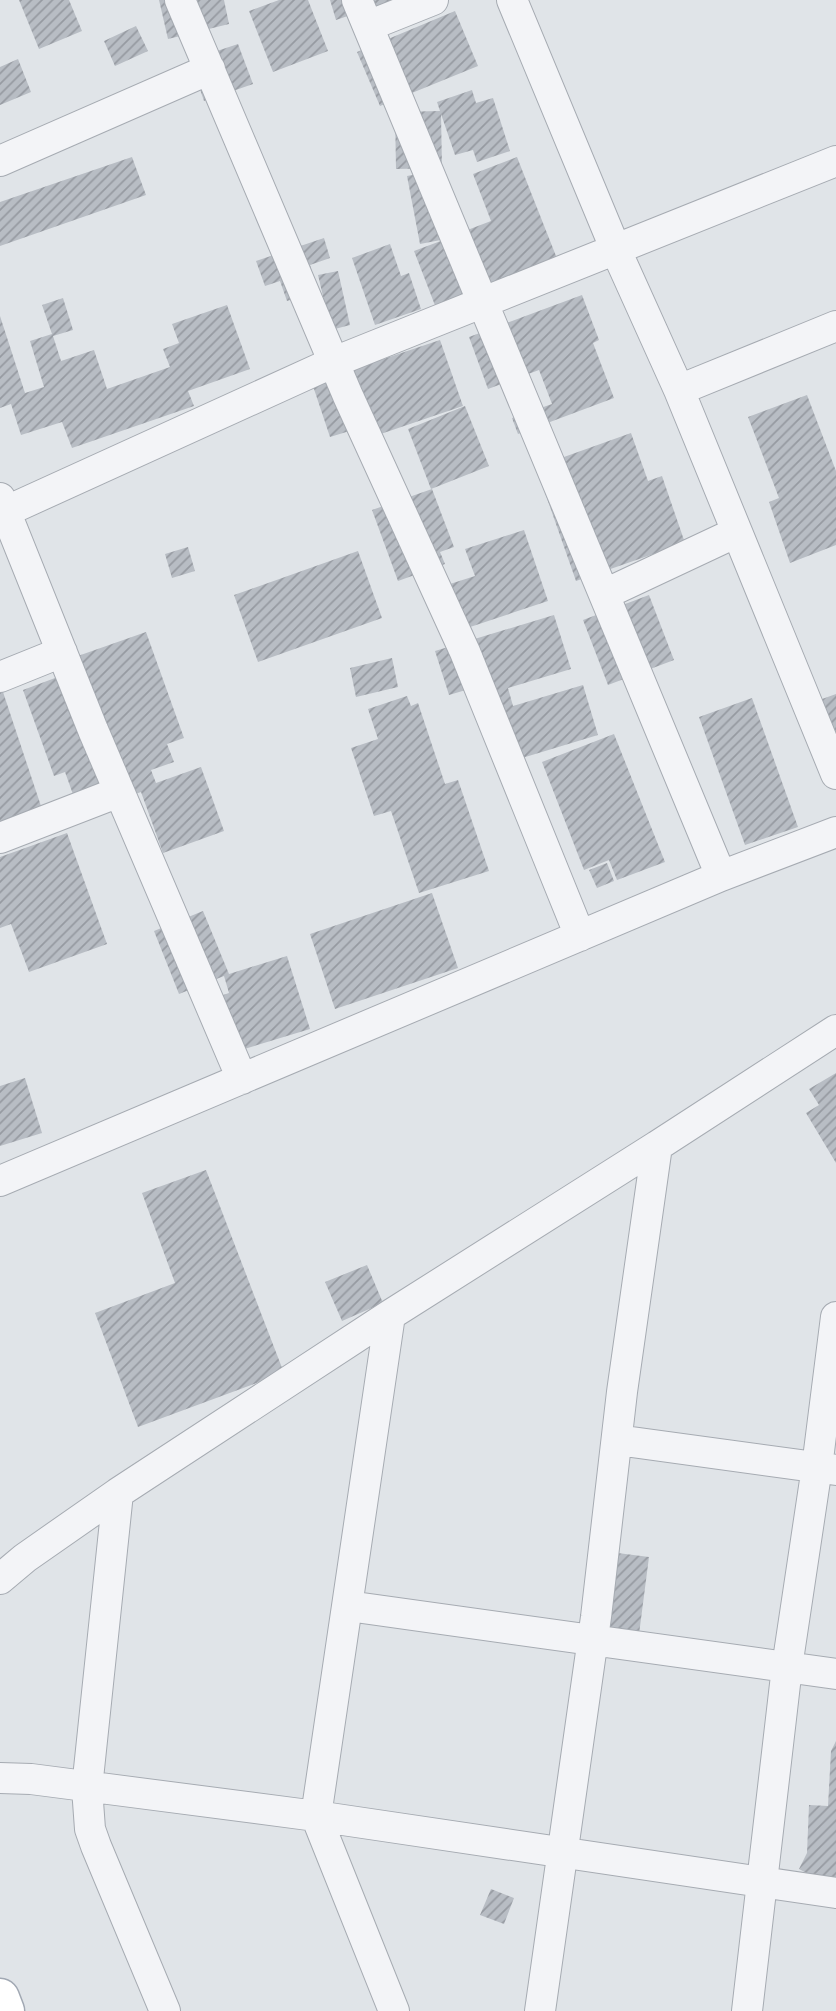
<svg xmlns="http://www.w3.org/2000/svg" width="836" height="2011" font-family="Jost,sans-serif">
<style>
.building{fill:url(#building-hatch)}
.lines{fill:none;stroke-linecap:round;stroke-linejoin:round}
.minor-casing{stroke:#a6abb2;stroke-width:32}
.major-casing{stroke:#a1a8b3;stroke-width:41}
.minor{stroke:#f3f4f7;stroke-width:30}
.major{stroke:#fff;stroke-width:38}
</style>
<defs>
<pattern id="building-hatch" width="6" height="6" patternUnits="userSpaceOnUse" patternTransform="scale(1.75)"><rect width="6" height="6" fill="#b8bdc4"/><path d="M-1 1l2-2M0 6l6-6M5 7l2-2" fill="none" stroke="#969aa1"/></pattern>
</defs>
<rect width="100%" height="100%" fill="#e0e4e8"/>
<path class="building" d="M19,0H69L82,31L39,49Z
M159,0H224L229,24L168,39Z
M279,0H308L328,51L273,72L249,11Z
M330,0H395L336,20Z
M455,11L478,66L380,106L357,52Z
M136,26L148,51L115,66L104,41Z
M238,44L253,84L204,101L190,60Z
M18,59L31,92L0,105V67Z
M472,90L476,103L493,98L510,151L477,162L473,150L455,155L441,114L442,168L396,169L395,112L440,111L437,102Z
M132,157L146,195L0,246V202Z
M517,157L558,261L436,308L414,251L446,239L420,244L407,176L444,169L457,234L491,221L473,174Z
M324,238L330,258L310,265L318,291L287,301L280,281L265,286L256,261Z
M390,244L401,276L409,273L421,309L375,325L352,258Z
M338,271L350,325L331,330L318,275Z
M582,295L599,340L593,343L614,398L518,434L512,418L552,404L539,370L488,389L469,337Z
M63,298L73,330L53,336L61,361L94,350L107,389L170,367L163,349L179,343L172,324L227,305L250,369L188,391L194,406L72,448L62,422L21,435L11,404L0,408V316L25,393L44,387L30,341L52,334L42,305Z
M440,340L463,406L360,441L356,429L330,437L312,383Z
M807,395L836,471V545L790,563L769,502L779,498L748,417Z
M465,406L489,466L431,489L408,429Z
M631,433L648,481L662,476L685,543L576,581L536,467Z
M432,489L454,547L440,552L445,564L398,581L372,510Z
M524,530L548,601L443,636L428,591L475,576L465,549Z
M188,547L195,571L172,578L165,554Z
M358,551L382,618L258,662L234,595Z
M649,595L674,660L608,685L583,620Z
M554,615L571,669L508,688L513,706L583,685L598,735L496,766L486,684L449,695L435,651Z
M146,632L184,738L167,744L174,762L151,770L156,783L201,767L224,831L163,853L141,792L80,814L65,772L54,776L23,690L79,669L75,657Z
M392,658L398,687L356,697L350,668Z
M3,692L43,812L0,826V693Z
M836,694V773L811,703Z
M407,696L411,706L418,703L445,784L458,780L489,871L419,893L391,811L374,816L351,748L378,739L368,709Z
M752,698L798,827L745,845L699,717Z
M614,734L665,862L617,880L609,860L584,870L542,762Z
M67,833L107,944L29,972L11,924L0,928V857Z
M607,863L614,881L597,888L589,870Z
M432,893L458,968L335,1009L310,934Z
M203,911L229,974L287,956L310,1029L231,1053L214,998L229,993L224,976L179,994L154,931Z
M836,1073V1163L806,1113L819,1105L809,1089Z
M25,1078L42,1133L0,1146V1086Z
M206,1170L284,1373L138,1427L95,1313L175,1283L142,1193Z
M367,1265L383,1303L342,1321L325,1282Z
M602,1551L649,1557L638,1642L591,1636Z
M836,1741V1898L812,1876L799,1869L807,1853L809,1805L828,1806L831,1751Z
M491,1889L514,1898L504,1924L480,1915Z"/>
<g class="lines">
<g class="minor-casing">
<path id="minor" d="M180,0L348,396L465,652L580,936
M357,0L721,876
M512,0L615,248L679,390L836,774
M368,26L433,0
M0,161L210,69
M679,390L836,326
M0,498L93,730L242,1079
M0,514L334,362L836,161
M605,594L737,532
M0,677L62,652
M0,838L119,792
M0,1181L721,876L836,832
M390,1315L316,1816L394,2011
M617,1440L836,1470
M0,1579L25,1558L118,1493
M348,1606L836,1674
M0,1778L31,1779L316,1816L836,1893
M165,2011L96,1846L90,1829L87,1788L118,1493L390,1315L657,1146
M540,2011L596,1617L622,1392L657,1146L836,1030
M747,2011L787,1667L817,1467L836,1317"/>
</g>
<g class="major-casing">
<path id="major" d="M0,1998L5,2011"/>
</g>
<use href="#minor" class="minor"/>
<use href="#major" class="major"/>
</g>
</svg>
